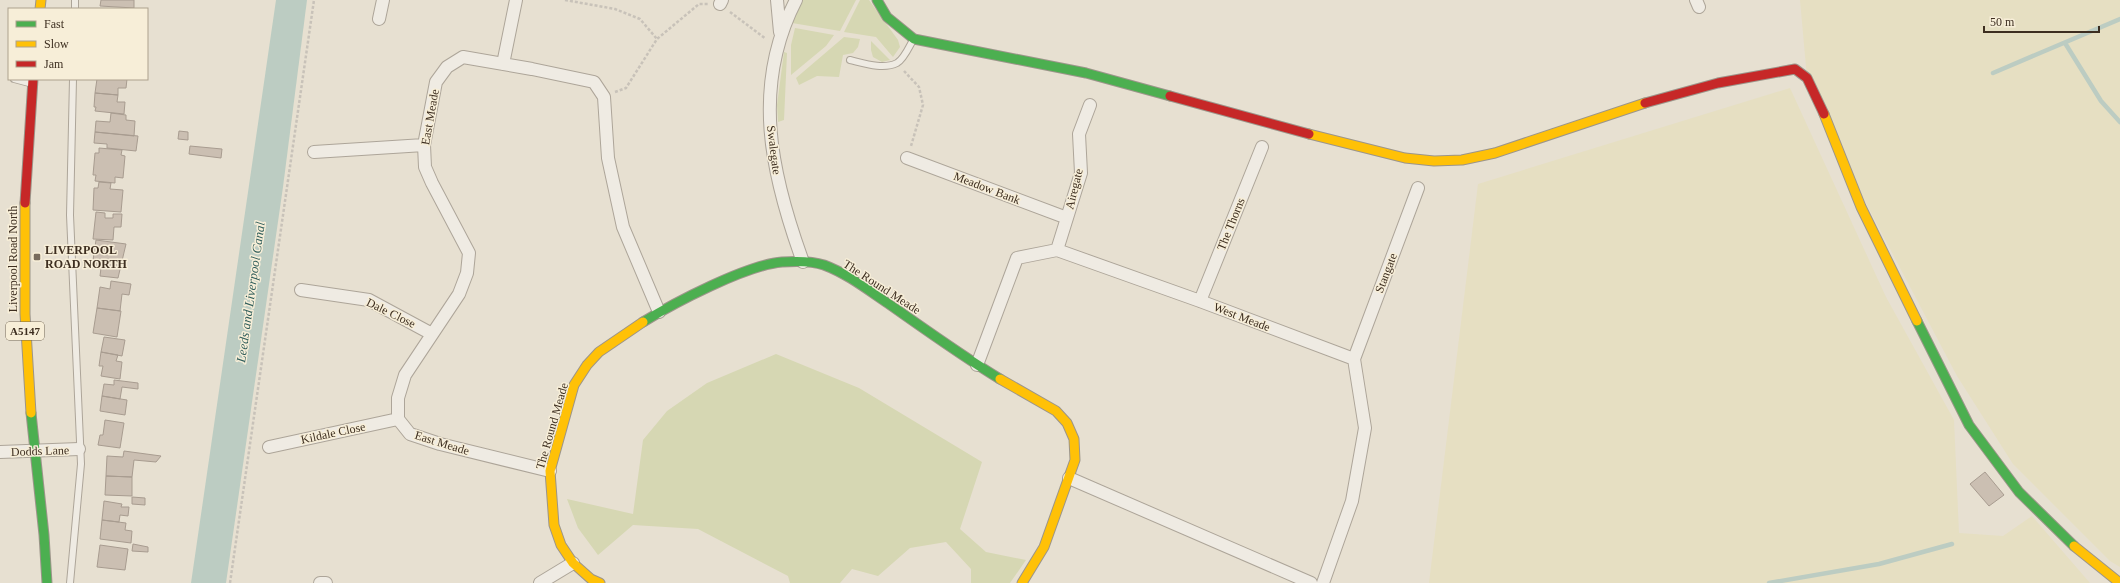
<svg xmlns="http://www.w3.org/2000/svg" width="2120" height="583" font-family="Georgia,serif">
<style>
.farmland{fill:#e6dfc2}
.green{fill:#d6d7b3}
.water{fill:#bcccc2}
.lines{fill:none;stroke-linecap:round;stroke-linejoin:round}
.stream{stroke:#bcccc2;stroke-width:4.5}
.building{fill:#cbbfb2;stroke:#a89c90}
.lane-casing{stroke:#ada599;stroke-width:8}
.street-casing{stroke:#ada599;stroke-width:14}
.fast-casing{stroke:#9c958a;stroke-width:11}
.slow-casing{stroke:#9c958a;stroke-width:11}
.jam-casing{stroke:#9c958a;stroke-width:11}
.path{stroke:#c8c2b9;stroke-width:2.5;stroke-dasharray:3 2;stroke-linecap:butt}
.lane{stroke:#efebe3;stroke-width:6}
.street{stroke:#efebe3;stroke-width:12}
.fast{stroke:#4caf50;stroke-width:9}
.slow{stroke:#ffc107;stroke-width:9}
.jam{stroke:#c62828;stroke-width:9}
.poi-dot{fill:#786c5e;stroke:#f7eed8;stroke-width:1.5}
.labels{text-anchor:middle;stroke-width:3;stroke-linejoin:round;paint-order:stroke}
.shield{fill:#f7eed8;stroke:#756857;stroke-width:1}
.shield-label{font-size:11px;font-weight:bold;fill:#3d2e20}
.street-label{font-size:12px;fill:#3d2e20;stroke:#f7eed8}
.poi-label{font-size:12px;font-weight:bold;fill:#3d2e20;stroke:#f7eed8;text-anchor:start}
.water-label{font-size:13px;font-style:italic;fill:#2f5d5a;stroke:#f7eed8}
</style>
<rect width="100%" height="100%" fill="#e7e0d1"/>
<path class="farmland" d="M1800,0H2120V567L2110,561L2013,464L1957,376L1839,152L1807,78Z
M1790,88L1886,297L1954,420L1959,533L2003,536L2032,516L2090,583H1429L1478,184Z"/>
<path class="green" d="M801,0H856L840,31L792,23Z
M860,0H869L898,40L900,47L893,57L876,37L844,32Z
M795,28L834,35L826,46L791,75V45Z
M844,37L860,39L858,47L853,53L843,55L839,77L817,76L799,85L796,78Z
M871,41L890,60L882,62L873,57L871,50Z
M784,52L787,53L784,120L778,122L777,105Z
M776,354L859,388L982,462L960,529L986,552L1026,560L1010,583H971V569L946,542L910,548L878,576L852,569L840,583H790L788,576L698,529L633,525L598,555L578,528L567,499L633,514L643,440L667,411L707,383Z"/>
<path class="water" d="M276,0H307L283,187L226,583H191Z"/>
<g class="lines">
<path class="stream" d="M2065,43L2101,101L2120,122
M1993,73L2120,19
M1769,583L1879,564L1952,544"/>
</g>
<path class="building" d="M101,0H134V8L100,6Z
M97,79H127L126,88H118V95L95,93Z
M95,93L118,95L117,102H125L124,114L95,111L96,107H94Z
M111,113L126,115V120L135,121L134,136L95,132L96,121L110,122Z
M179,131L188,132V140L178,139Z
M95,132L138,136L136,151L107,148V144L94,143Z
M190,146L222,149L221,158L189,154Z
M99,148L122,150L121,155L125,156L123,178L115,177V183L95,181L96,175H93L95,153H99Z
M99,182L111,183L110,189L123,190L121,212L93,210L94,188H98Z
M96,212L105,213V218H113V214H122L121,227H114L113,240L93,239Z
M96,240L126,244L118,278L100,276L101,268L92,267Z
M111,281L131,284L129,295L122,294L120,311L97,308L100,287L110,289Z
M97,308L121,311L117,337L93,333Z
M104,337L125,340L122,356L101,352Z
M101,352L118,355L116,361L122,362L120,379L101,376L103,366H99Z
M114,380L138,383V389L122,387L120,399L102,396L104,384L114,385Z
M102,396L127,400L125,415L100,411Z
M105,420L124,423L120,448L98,445L100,435H103Z
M124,451L161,456L156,462L134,460L132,477L106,476L107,456L123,457Z
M1985,472L2004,495L1989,506L1970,484Z
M106,476L132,477V496L105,495Z
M132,497L145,498V505L132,504Z
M104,501L122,504L121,507H129L128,516L120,515L119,522L102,520Z
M102,520L126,523L125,530L132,531L131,543L100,539Z
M133,544L148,547V552L132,551Z
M100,545L128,549L125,570L97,567Z"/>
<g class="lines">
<g class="lane-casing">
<path id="lane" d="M75,9V0
M850,60C863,63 883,70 897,63C904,59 909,47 913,40
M14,79L29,83
M70,583L81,464L70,215L73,79"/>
</g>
<g class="street-casing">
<path id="street" d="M777,0L780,32
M796,0C751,87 771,174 803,262
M1696,0L1699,7
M720,4L722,0
M379,19L383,0
M503,64L516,0
M314,152L424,145
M907,158L1067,218
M1057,250L1081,173L1079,134L1090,105
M301,290L369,300L432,334
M1200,301L1262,147
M1354,359L1418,188
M977,365L1017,258L1057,250L1200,301L1354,359
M269,447L398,419
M0,452L79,449
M550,471L440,444L410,434L398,419V398L405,375L459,294L467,273L469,253L432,183L425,167L424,145L436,82L447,67L463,57L532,69L594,82L604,97L608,158L623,227L659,312
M1069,478L1311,583
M320,583H326
M540,583L573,563
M1323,583L1352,501L1365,428L1354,359"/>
</g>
<g class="fast-casing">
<path id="fast" d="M877,0L887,17L914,39L1086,73L1170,96
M1917,321L1969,425L2019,492L2074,546
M643,322C674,303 746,265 782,262C795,261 812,261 824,265C848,274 868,290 889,304C926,330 962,356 1000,379
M31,413L44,535L47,583"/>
</g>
<g class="slow-casing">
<path id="slow" d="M40,9L41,0
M1824,114L1861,207L1917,321
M1309,134L1405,158L1434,161L1462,160L1495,153L1645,103
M25,203V314L31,413
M1000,379L1056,411L1067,423L1074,439L1075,460L1044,547L1022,583
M2074,546L2120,583
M600,583L591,579L573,563L561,545L554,525L550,471L574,385L587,365L599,352L643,322"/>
</g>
<g class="jam-casing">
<path id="jam" d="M1170,96L1309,134
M1645,103L1718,83L1795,69L1807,78L1824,114
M25,203L33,79"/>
</g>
<path class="path" d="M565,0L615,9L640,19L657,39
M730,12L766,39
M904,71L919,87L923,105L911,146
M615,92L626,88L657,39L699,4H708
M230,583L314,0"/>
<use href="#lane" class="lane"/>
<use href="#street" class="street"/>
<use href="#fast" class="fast"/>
<use href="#slow" class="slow"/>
<use href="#jam" class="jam"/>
</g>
<rect class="poi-dot" x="33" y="253" width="8" height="8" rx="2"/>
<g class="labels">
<rect class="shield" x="6" y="322" width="38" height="18" rx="3"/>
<g class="shield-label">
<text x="25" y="335">A5147</text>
</g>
<g class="street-label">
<text transform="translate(430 117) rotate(-80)" y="4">East Meade</text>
<text transform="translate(774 150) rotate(83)" y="4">Swalegate</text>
<text transform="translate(987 188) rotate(21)" y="4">Meadow Bank</text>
<text transform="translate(1074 189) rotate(-76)" y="4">Airegate</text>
<text transform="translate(1231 224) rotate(-68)" y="4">The Thorns</text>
<text transform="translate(13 259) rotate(-90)" y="4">Liverpool Road North</text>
<text transform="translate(1386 273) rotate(-69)" y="4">Stangate</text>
<text transform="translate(882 287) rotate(33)" y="4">The Round Meade</text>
<text transform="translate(391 313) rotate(26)" y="4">Dale Close</text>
<text transform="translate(1242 317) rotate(21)" y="4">West Meade</text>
<text transform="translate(552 426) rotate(-74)" y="4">The Round Meade</text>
<text transform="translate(333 433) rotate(-12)" y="4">Kildale Close</text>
<text transform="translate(442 443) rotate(17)" y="4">East Meade</text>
<text transform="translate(40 451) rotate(-2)" y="4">Dodds Lane</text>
</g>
<g class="poi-label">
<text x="45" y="254">LIVERPOOL<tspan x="45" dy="14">ROAD NORTH</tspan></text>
</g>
<g class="water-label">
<text transform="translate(250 292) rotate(-82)" y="5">Leeds and Liverpool Canal</text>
</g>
</g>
<rect x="8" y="8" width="140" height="72" fill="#f7eed8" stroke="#ada18e"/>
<rect x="16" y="21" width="20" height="6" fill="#4caf50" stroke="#ada18e"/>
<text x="44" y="28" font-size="12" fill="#3d2e20">Fast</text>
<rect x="16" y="41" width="20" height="6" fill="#ffc107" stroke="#ada18e"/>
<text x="44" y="48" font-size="12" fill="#3d2e20">Slow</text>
<rect x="16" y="61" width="20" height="6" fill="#c62828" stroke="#ada18e"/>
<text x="44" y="68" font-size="12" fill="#3d2e20">Jam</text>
<path d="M1984 26v6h115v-6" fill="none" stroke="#3d2e20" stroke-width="2"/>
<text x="1990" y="26" font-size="12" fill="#3d2e20" stroke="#f7eed8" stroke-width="3" paint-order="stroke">50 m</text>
</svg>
